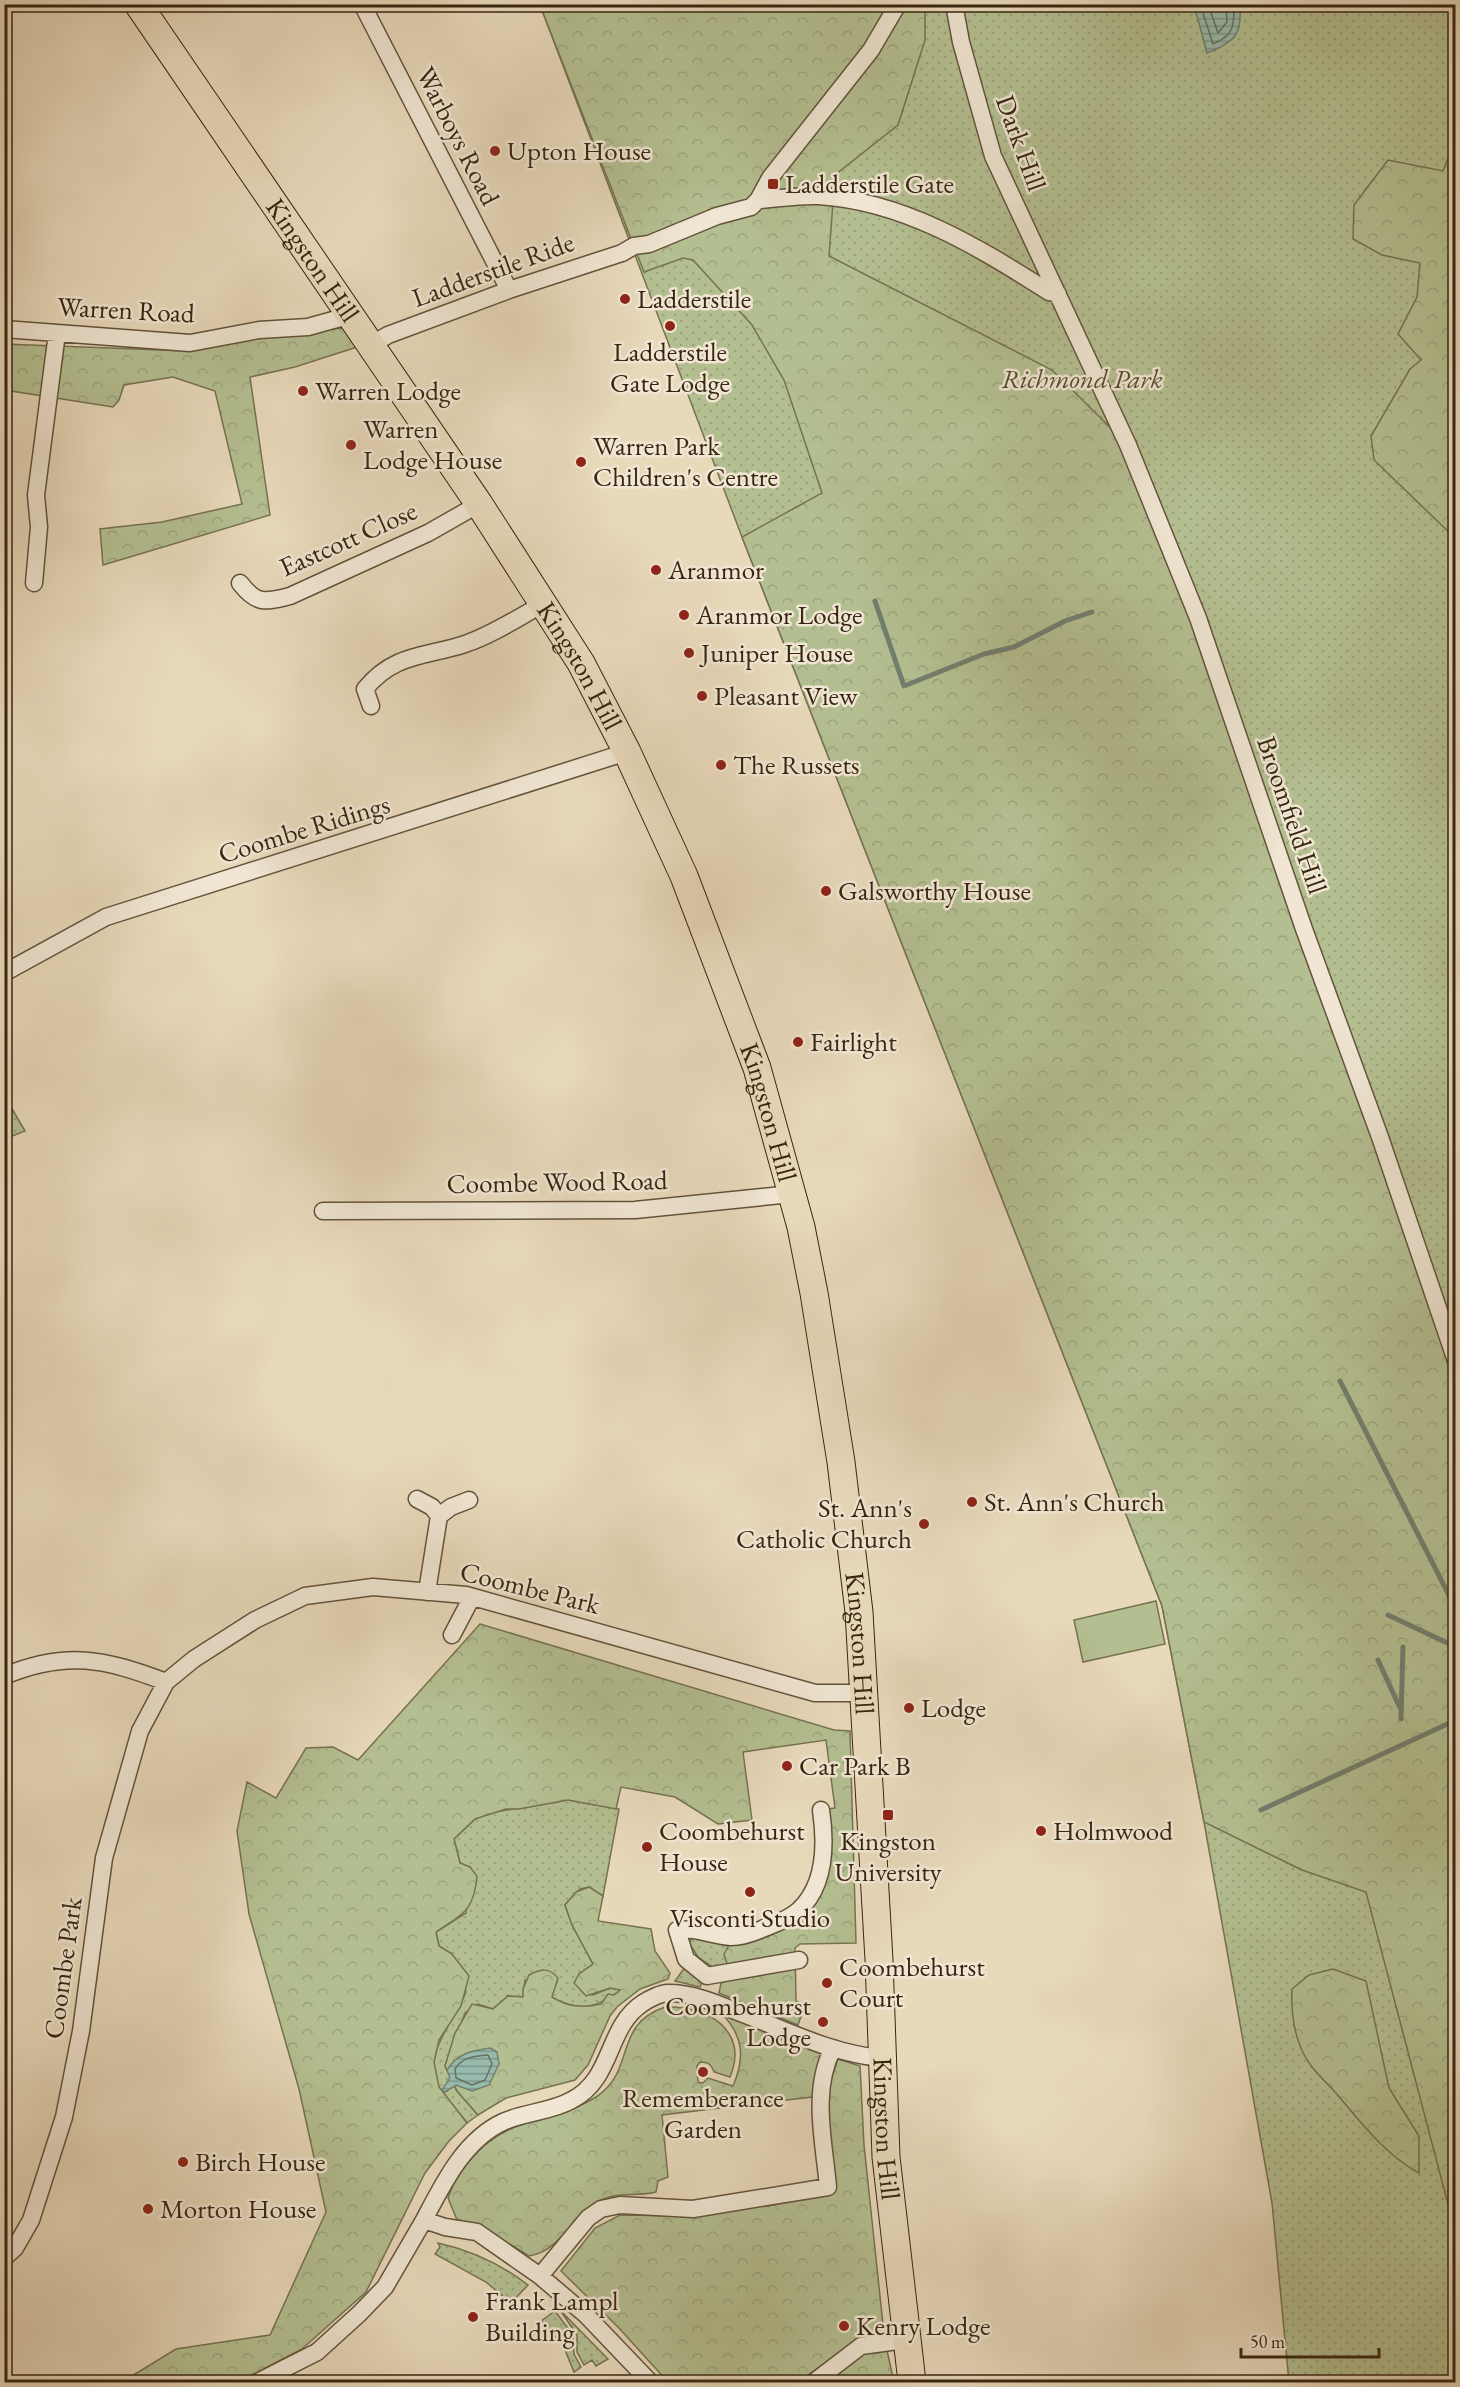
<svg xmlns="http://www.w3.org/2000/svg" width="1460" height="2387" font-family="'EB Garamond',serif">
<style>
.grass{fill:url(#grass-dots);stroke:#767250;stroke-width:1.5}
.forest{fill:url(#forest-crowns);stroke:#767250;stroke-width:1.5}
.pitch{fill:#b4bf91;stroke:#767250;stroke-width:1.5}
.water{fill:url(#water-rules);stroke:#717f6e;stroke-width:1.5}
.lines{fill:none;stroke-linecap:round;stroke-linejoin:round}
.shore{stroke:#67705e;stroke-width:1.5}
.stream{stroke:#717f6e;stroke-width:5}
.street-casing{stroke:#63533b;stroke-width:19}
.primary-casing{stroke:#372610;stroke-width:29}
.street{stroke:#f0e6d3;stroke-width:16}
.primary{stroke:#e8d9bb;stroke-width:27}
.poi-dot{fill:#8f2418;stroke:#f0e6d3;stroke-width:2}
.labels{text-anchor:middle;stroke-width:5;stroke-linejoin:round;paint-order:stroke}
.street-label{font-size:27px;fill:#372610;stroke:#f0e6d3}
.poi-label{font-size:27px;fill:#372610;stroke:#f0e6d3;text-anchor:start}
.park-label{font-size:27px;font-style:italic;fill:#564c30;stroke:#f0e6d3}
</style>
<defs>
<pattern id="grass-dots" width="8" height="8" patternUnits="userSpaceOnUse" patternTransform="scale(1.5)"><rect width="8" height="8" fill="#b4bf91"/><path d="M2 2h.1M6 6h.1" fill="none" stroke="#9ba47c" stroke-width="1.8" stroke-linecap="round"/></pattern>
<pattern id="forest-crowns" width="20" height="18" patternUnits="userSpaceOnUse" patternTransform="scale(1.5)"><rect width="20" height="18" fill="#b4bf91"/><path d="M2 6a3 3 0 1 1 6 0M12 15a3 3 0 1 1 6 0" fill="none" stroke="#9ba47c"/></pattern>
<pattern id="water-rules" width="6" height="5" patternUnits="userSpaceOnUse" patternTransform="scale(1.5)"><rect width="6" height="5" fill="#97baad"/><path d="M0 2.5h6" fill="none" stroke="#7c978b"/></pattern>
</defs>
<rect width="100%" height="100%" fill="#e8d9bb"/>
<filter id="stains"><feTurbulence type="fractalNoise" baseFrequency=".00333" numOctaves="4"/><feColorMatrix values="0 0 0 0 .2 0 0 0 0 .09 0 0 0 0 .02 0 0 0 .5 -.17"/></filter>
<radialGradient id="worn" r=".72"><stop offset=".6" stop-color="#630" stop-opacity="0"/><stop offset="1" stop-color="#630" stop-opacity=".3"/></radialGradient>
<path class="grass" d="M540,5H1455V2382H1289L1272,2203L1204,1822L1162,1606L742,537Z
M4,1095L25,1131L5,1139H4Z
M568,1800L619,1809L603,1896L589,1887L580,1889L565,1905L572,1925L593,1964L579,1974L593,1995L610,1988L621,1990C597,2007 580,2014 552,1998V1990L557,1982L525,1980L523,1997L508,1996L493,2009L478,2004L465,2013L445,2066L457,2091L478,2115L467,2123C458,2111 448,2101 440,2089C419,2056 455,2021 466,1992L452,1954L439,1946L436,1932L466,1913L470,1867L460,1863L454,1839L475,1819L489,1813Z
M693,1936L732,1940L727,1965L714,1968L698,1957L689,1943Z
M685,1967L703,1981L700,1987L675,1981Z
M438,2243C470,2250 502,2265 528,2285L511,2303L486,2282L435,2254L440,2247Z
M560,2310L608,2359L596,2366L592,2360L584,2365L577,2352V2335Z
M555,2311L573,2335L574,2354L581,2367L574,2372L563,2345L541,2321Z"/>
<path class="forest" d="M540,5H925V40L898,125L835,175L829,256L1052,370L1128,445L1455,1361V2213L1449,2208L1366,1892L1302,1870L1204,1822L1162,1606L742,537L822,493L784,380L752,325L693,260L683,258L644,272Z
M1455,141V538L1374,460L1371,436L1410,369L1421,360L1398,334L1417,297L1420,263L1382,255L1353,239L1354,205L1388,160L1443,171Z
M343,328L357,347L295,367L250,377L270,515L103,565L100,529L162,522L242,504L215,391L173,377L124,385L119,400L113,407L5,390L4,344L189,351L255,335Z
M480,1624L834,1730L850,1731L856,1943L800,1944L795,1948L796,2001L805,2005L798,2025L719,1993L721,1983L732,1979L724,1954L732,1940L806,1909L827,1809L835,1808L826,1740L743,1752L752,1820L718,1824L675,1797L621,1787L616,1809L568,1800L519,1809H506L475,1819L454,1839L460,1863L470,1867L477,1876C474,1911 463,1914 436,1932L439,1946L452,1954L469,1976L461,2006L439,2040L434,2062L439,2087L467,2123L449,2141L425,2173L366,2292L302,2349L238,2382H122L176,2349L270,2335L326,2212L299,2089L249,1914L237,1831L247,1782L276,1798L306,1748L333,1747L358,1760Z
M589,1887L603,1896L598,1921L651,1929L655,1951L670,1973L668,1979L640,1989L617,2007L610,2016L588,2065L575,2080L506,2098L478,2115L457,2091L445,2066L455,2033L472,2004L493,2009L508,1996L523,1997V1989L529,1975C541,1969 549,1967 558,1978L552,1997C568,2007 583,2008 601,2004L608,1994L614,1995L620,1990L610,1988L586,1996L574,1983L579,1974L593,1964L572,1925L565,1905L576,1892Z
M1333,1969L1366,1981L1389,2088L1419,2136V2173C1385,2155 1360,2121 1335,2092C1323,2079 1308,2066 1301,2048C1293,2029 1291,2010 1292,1989L1309,1975Z
M665,2007C706,2005 750,2030 730,2077L714,2072C711,2064 708,2062 700,2062L697,2066L698,2082L703,2083L708,2078L733,2086C745,2058 744,2036 721,2013L826,2051L817,2072L812,2097L662,2115L668,2177L658,2181L656,2192C637,2197 615,2191 597,2202C570,2217 561,2251 529,2256L482,2227L457,2220L448,2198C459,2164 488,2136 523,2124C547,2116 574,2111 596,2097C637,2070 612,2025 665,2007Z
M838,2059L860,2066L864,2145L884,2334L858,2340L798,2382H668L618,2327L561,2271L595,2228L620,2215L693,2216L830,2194L823,2104Z
M886,2346L894,2382H827L862,2351Z"/>
<path class="pitch" d="M1156,1601L1165,1644L1083,1662L1074,1620Z"/>
<path class="water" d="M1194,5H1240C1242,36 1235,41 1207,53Z
M490,2048L497,2052L499,2064L489,2085L472,2091L456,2085L445,2092L442,2090L450,2078L447,2070C458,2053 471,2051 490,2048Z"/>
<g class="lines">
<path class="shore" d="M1200,4L1213,44C1235,35 1234,25 1234,4
M1208,4L1218,33L1227,22L1226,4
M488,2055L492,2064L485,2080L472,2085L456,2078L455,2069C462,2057 475,2056 488,2055Z"/>
<path class="stream" d="M875,601L904,686L984,654L1014,647L1065,621L1092,612
M1340,1381L1456,1609
M1388,1615L1456,1647
M1378,1660L1400,1708
M1401,1719L1403,1647
M1261,1810L1456,1720"/>
<g class="street-casing">
<path id="street" d="M362,4L509,290
M954,4L961,42L993,156L1128,445L1198,618L1304,929L1380,1137L1456,1361
M758,200C778,199 798,195 818,196C904,201 978,247 1049,292L1058,294
M4,329L190,343L259,330L308,327L351,315
M371,345L388,335L509,290L622,253L634,246L649,244L717,216L751,207L758,200L770,178L871,50L898,4
M34,583L39,527L36,495L57,333
M240,583C257,605 265,602 290,596L428,533L479,504
M371,706L365,689C394,653 426,657 465,644C492,635 519,617 545,603
M4,973L106,917L627,752
M323,1211L635,1210L792,1194
M417,1499L432,1507L439,1516
M427,1592L439,1516L451,1507L469,1500
M452,1635L472,1597
M4,1676C67,1650 105,1659 166,1682
M799,1960L707,1976L686,1959L677,1930C697,1927 712,1936 731,1937C743,1937 756,1932 767,1927C777,1923 791,1918 799,1910C826,1885 826,1844 821,1810
M4,2258L15,2248L31,2220L64,2117L81,2031L104,1858L140,1731L166,1682L194,1659L255,1620L305,1596L373,1587L466,1595L815,1693H864
M540,2276L588,2218L601,2209L620,2205L693,2209L828,2187C824,2141 811,2091 833,2048
M258,2382L317,2352L360,2313L385,2287L424,2220
M650,2382L586,2315L540,2276L477,2232L445,2227L424,2220C443,2184 464,2140 503,2122C524,2112 551,2112 572,2100C614,2078 606,2027 643,2003C649,1999 661,1993 668,1993C693,1993 716,2003 738,2012C784,2029 832,2054 881,2058
M814,2382L861,2346L905,2340"/>
</g>
<g class="primary-casing">
<g id="primary">
<path id="s1" d="M138,4L479,504L581,663L627,752L684,876L757,1068L801,1227L814,1293L841,1462L859,1612L879,1960L886,2157L912,2382"/>
</g>
</g>
<use href="#street" class="street"/>
<use href="#primary" class="primary"/>
</g>
<g class="poi-dot">
<circle cx="495" cy="151" r="6"/>
<rect x="767" y="178" width="12" height="12" rx="3"/>
<circle cx="625" cy="299" r="6"/>
<circle cx="670" cy="326" r="6"/>
<circle cx="303" cy="391" r="6"/>
<circle cx="351" cy="445" r="6"/>
<circle cx="581" cy="462" r="6"/>
<circle cx="656" cy="570" r="6"/>
<circle cx="684" cy="615" r="6"/>
<circle cx="689" cy="653" r="6"/>
<circle cx="702" cy="696" r="6"/>
<circle cx="721" cy="765" r="6"/>
<circle cx="826" cy="891" r="6"/>
<circle cx="798" cy="1042" r="6"/>
<circle cx="972" cy="1502" r="6"/>
<circle cx="924" cy="1524" r="6"/>
<circle cx="909" cy="1708" r="6"/>
<circle cx="787" cy="1766" r="6"/>
<rect x="882" y="1809" width="12" height="12" rx="3"/>
<circle cx="1041" cy="1831" r="6"/>
<circle cx="647" cy="1847" r="6"/>
<circle cx="750" cy="1892" r="6"/>
<circle cx="827" cy="1983" r="6"/>
<circle cx="823" cy="2022" r="6"/>
<circle cx="703" cy="2072" r="6"/>
<circle cx="183" cy="2162" r="6"/>
<circle cx="148" cy="2209" r="6"/>
<circle cx="473" cy="2317" r="6"/>
<circle cx="844" cy="2326" r="6"/>
</g>
<g class="labels">
<g class="street-label">
<text transform="translate(458 136) rotate(63)" y="9">Warboys Road</text>
<text transform="translate(1021 143) rotate(70)" y="9">Dark Hill</text>
<text dy="9" stroke="none"><textPath href="#s1" startOffset="310">Kingston Hill</textPath></text>
<text transform="translate(493 270) rotate(-20)" y="9">Ladderstile Ride</text>
<text transform="translate(126 310) rotate(3)" y="9">Warren Road</text>
<text transform="translate(348 539) rotate(-24)" y="9">Eastcott Close</text>
<text dy="9" stroke="none"><textPath href="#s1" startOffset="796">Kingston Hill</textPath></text>
<text transform="translate(1292 815) rotate(71)" y="9">Broomfield Hill</text>
<text transform="translate(304 829) rotate(-17)" y="9">Coombe Ridings</text>
<text dy="9" stroke="none"><textPath href="#s1" startOffset="1282">Kingston Hill</textPath></text>
<text transform="translate(557 1182) rotate(-1)" y="9">Coombe Wood Road</text>
<text transform="translate(530 1588) rotate(14)" y="9">Coombe Park</text>
<text dy="9" stroke="none"><textPath href="#s1" startOffset="1822">Kingston Hill</textPath></text>
<text transform="translate(63 1968) rotate(-82)" y="9">Coombe Park</text>
<text dy="9" stroke="none"><textPath href="#s1" startOffset="2308">Kingston Hill</textPath></text>
</g>
<g class="poi-label">
<text x="507" y="160">Upton House</text>
<text x="785" y="193">Ladderstile Gate</text>
<text x="637" y="308">Ladderstile</text>
<text x="670" y="361" text-anchor="middle">Ladderstile<tspan x="670" dy="31">Gate Lodge</tspan></text>
<text x="315" y="400">Warren Lodge</text>
<text x="363" y="438">Warren<tspan x="363" dy="31">Lodge House</tspan></text>
<text x="593" y="455">Warren Park<tspan x="593" dy="31">Children's Centre</tspan></text>
<text x="668" y="579">Aranmor</text>
<text x="696" y="624">Aranmor Lodge</text>
<text x="701" y="662">Juniper House</text>
<text x="714" y="705">Pleasant View</text>
<text x="733" y="774">The Russets</text>
<text x="838" y="900">Galsworthy House</text>
<text x="810" y="1051">Fairlight</text>
<text x="984" y="1511">St. Ann's Church</text>
<text x="912" y="1517" text-anchor="end">St. Ann's<tspan x="912" dy="31">Catholic Church</tspan></text>
<text x="921" y="1717">Lodge</text>
<text x="799" y="1775">Car Park B</text>
<text x="659" y="1840">Coombehurst<tspan x="659" dy="31">House</tspan></text>
<text x="1053" y="1840">Holmwood</text>
<text x="888" y="1850" text-anchor="middle">Kingston<tspan x="888" dy="31">University</tspan></text>
<text x="750" y="1927" text-anchor="middle">Visconti Studio</text>
<text x="839" y="1976">Coombehurst<tspan x="839" dy="31">Court</tspan></text>
<text x="811" y="2015" text-anchor="end">Coombehurst<tspan x="811" dy="31">Lodge</tspan></text>
<text x="703" y="2107" text-anchor="middle">Rememberance<tspan x="703" dy="31">Garden</tspan></text>
<text x="195" y="2171">Birch House</text>
<text x="160" y="2218">Morton House</text>
<text x="485" y="2310">Frank Lampl<tspan x="485" dy="31">Building</tspan></text>
<text x="856" y="2335">Kenry Lodge</text>
</g>
<g class="park-label">
<text x="1082" y="388">Richmond Park</text>
</g>
</g>
<rect width="1460" height="2387" fill="none" stroke="#e8d9bb" stroke-width="24"/>
<rect x="6" y="6" width="1448" height="2375" fill="none" stroke="#372610" stroke-width="3"/>
<rect x="12" y="12" width="1436" height="2363" fill="none" stroke="#372610" stroke-width="1.5"/>
<path d="M1241 2348v9h138v-9" fill="none" stroke="#372610" stroke-width="3"/>
<text x="1250" y="2348" font-size="18" fill="#372610" stroke="#f0e6d3" stroke-width="4.5" paint-order="stroke">50 m</text>
<rect width="100%" height="100%" filter="url(#stains)"/>
<rect width="100%" height="100%" fill="url(#worn)"/>
</svg>
